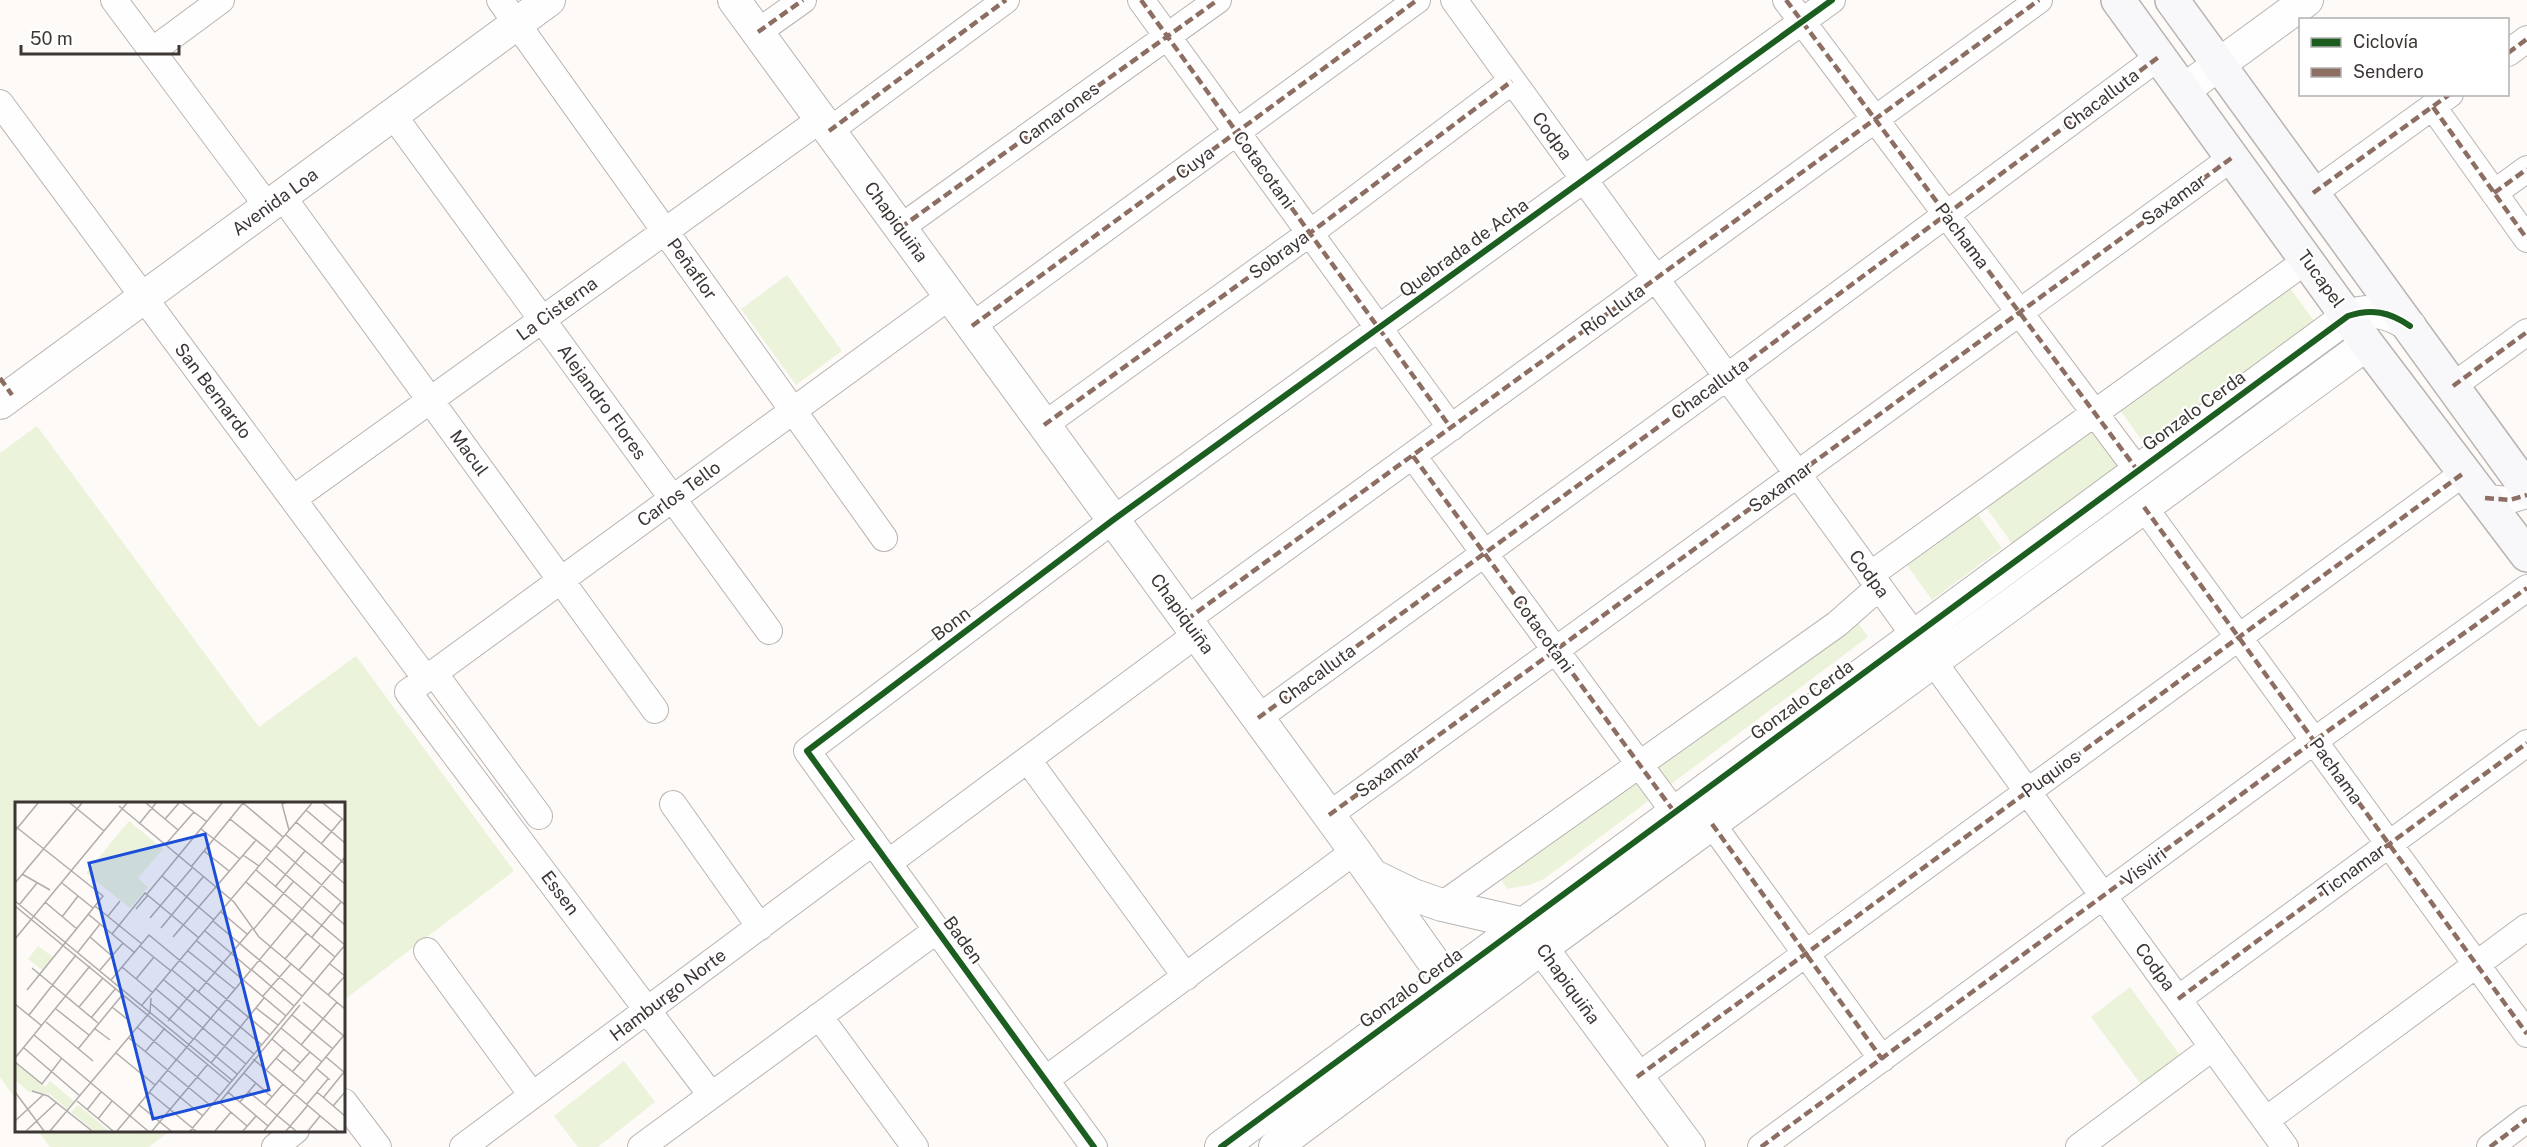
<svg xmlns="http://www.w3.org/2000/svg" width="2527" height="1147" font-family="'Public Sans',sans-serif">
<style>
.green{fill:#ebf4db}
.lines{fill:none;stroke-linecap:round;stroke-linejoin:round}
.minor-casing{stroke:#b8b4b2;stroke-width:28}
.tertiary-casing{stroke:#b8b4b2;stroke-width:34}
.secondary-casing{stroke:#b8b4b2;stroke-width:36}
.minor{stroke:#fffefe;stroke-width:26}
.tertiary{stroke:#fffefe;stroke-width:32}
.secondary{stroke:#f8f7fa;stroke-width:33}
.quiet{stroke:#8d6e63;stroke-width:4.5;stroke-dasharray:9 4.5;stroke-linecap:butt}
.cycleway-casing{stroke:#fff;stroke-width:10}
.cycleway{stroke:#1b5e20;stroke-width:6}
.labels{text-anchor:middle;stroke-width:4.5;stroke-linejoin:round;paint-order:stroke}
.street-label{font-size:18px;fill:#3c3634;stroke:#fff}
.inset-road{fill:none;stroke:#b0acaa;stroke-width:1.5}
.view{fill:#1d4ed8;fill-opacity:0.15;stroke:#1d4ed8;stroke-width:3}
.inset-edge{fill:none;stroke:#3c3634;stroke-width:3}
</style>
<rect width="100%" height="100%" fill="#fdfaf8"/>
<path class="green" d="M787,275L842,351L796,385L741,309Z
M2287,284L2317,325L2148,449L2118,407Z
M2095,421L2125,462L2013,545L1983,503Z
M37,426L259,727L356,656L514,871L344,1000V804H16V1100L0,1077V453Z
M1972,506L2002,548L1932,600L1902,558Z
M1844,602L1868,637L1544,879L1529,885L1507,889L1491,864Z
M2130,987L2182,1058L2143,1087L2091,1017Z
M624,1061L655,1102L598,1147H578L554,1116Z
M38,1131H170L149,1147H50Z"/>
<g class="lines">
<g class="minor-casing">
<path id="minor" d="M114,0L268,207
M500,0L884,538
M1141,0L1451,428
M1454,0L2285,1147
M1786,0L2138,471
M758,32L803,0
M152,51L221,0
M2508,53L2527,39
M0,103L426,679
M2433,107L2527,239
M393,115L769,631
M829,131L1006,0
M2313,193L2450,94
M2494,193L2527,169
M282,196L655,710
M900,228L1218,0
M972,326L1417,0
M2453,386L2527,332
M1044,425L1310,233L1512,81
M1413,456L1675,813
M2485,498L2510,500L2527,495
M293,499L821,119
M2144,507L2527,1034
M1870,575L2307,260
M1186,620L2039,0
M434,673L539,816
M1258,718L1727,377L2160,56
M1028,760L1186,977
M673,804L760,927
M1329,815L2233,157
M1712,824L1882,1059
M888,863L1197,634
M1442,905L1837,624L1879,587
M427,951L532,1095
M2178,999L2527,743
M819,1016L915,1147
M1637,1077L2465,472
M1045,1080L1355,851
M711,1095L408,692L950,296
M344,1102L378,1147
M2266,1120L2527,927
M275,1147L296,1130
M463,1147L873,842
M641,1147L937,930
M1094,1147L807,751L1113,520L1832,0
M1761,1147L2314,741L2527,588
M2079,1147L2213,1047
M2490,1147L2527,1119"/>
</g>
<g class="tertiary-casing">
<path id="tertiary" d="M734,0L1355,851L1447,981
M2184,90L2307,0
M0,403L549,0
M1376,877L1413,895L1442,905L1524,924L1689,1147
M1221,1147L2348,316C2371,308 2390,312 2410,326
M1275,1147L1542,948L2367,344"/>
</g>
<g class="secondary-casing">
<path id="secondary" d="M2118,0L2367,344L2527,555
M2172,0L2527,489"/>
</g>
<use href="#minor" class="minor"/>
<use href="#tertiary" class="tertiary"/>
<use href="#secondary" class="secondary"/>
<path class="quiet" d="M1141,0L1451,428
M1786,0L2138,471
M758,32L803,0
M2508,53L2527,39
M2433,107L2527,239
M829,131L1006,0
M2313,193L2450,94
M2494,193L2527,169
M900,228L1218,0
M972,326L1417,0
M0,378L12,395
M2453,386L2527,332
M1044,425L1310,233L1512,81
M1413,456L1675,813
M2485,498L2510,500L2527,495
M2144,507L2527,1034
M1186,620L2039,0
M1258,718L1727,377L2160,56
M1329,815L2233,157
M1712,824L1882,1059
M2178,999L2527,743
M1637,1077L2465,472
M1761,1147L2314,741L2527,588
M2490,1147L2527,1119"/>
<g class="cycleway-casing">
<path id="cycleway" d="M1094,1147L807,751L1113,520L1832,0
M1221,1147L2348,316C2371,308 2390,312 2410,326"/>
</g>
<use href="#cycleway" class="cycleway"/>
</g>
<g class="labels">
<g class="street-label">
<text transform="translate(2101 100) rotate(-37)" y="6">Chacalluta</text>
<text transform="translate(1059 114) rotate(-36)" y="6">Camarones</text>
<text transform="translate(1552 136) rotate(54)" y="6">Codpa</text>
<text transform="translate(1195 163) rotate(-36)" y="6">Cuya</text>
<text transform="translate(1264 170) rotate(54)" y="6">Cotacotani</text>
<text transform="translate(2174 200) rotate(-36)" y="6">Saxamar</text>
<text transform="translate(275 202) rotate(-36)" y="6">Avenida Loa</text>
<text transform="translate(896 222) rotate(54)" y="6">Chapiquiña</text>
<text transform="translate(1962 236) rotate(53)" y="6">Pachama</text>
<text transform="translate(1464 248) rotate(-36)" y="6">Quebrada de Acha</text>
<text transform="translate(1279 255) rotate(-36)" y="6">Sobraya</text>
<text transform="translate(692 269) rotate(54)" y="6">Peñaflor</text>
<text transform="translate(2321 279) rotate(54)" y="6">Tucapel</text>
<text transform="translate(557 309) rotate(-36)" y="6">La Cisterna</text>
<text transform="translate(1613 310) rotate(-36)" y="6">Río Lluta</text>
<text transform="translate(1710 389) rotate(-36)" y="6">Chacalluta</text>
<text transform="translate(213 391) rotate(53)" y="6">San Bernardo</text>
<text transform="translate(602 402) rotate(54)" y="6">Alejandro Flores</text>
<text transform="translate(2194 411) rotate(-36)" y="6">Gonzalo Cerda</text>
<text transform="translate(469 453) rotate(54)" y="6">Macul</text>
<text transform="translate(1781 487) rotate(-36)" y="6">Saxamar</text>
<text transform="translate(679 494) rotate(-36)" y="6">Carlos Tello</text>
<text transform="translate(1869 574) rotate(54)" y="6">Codpa</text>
<text transform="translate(1182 614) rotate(54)" y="6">Chapiquiña</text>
<text transform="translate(951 624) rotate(-37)" y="6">Bonn</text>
<text transform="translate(1543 634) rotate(54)" y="6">Cotacotani</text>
<text transform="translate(1317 675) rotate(-36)" y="6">Chacalluta</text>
<text transform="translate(1802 700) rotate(-36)" y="6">Gonzalo Cerda</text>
<text transform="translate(2336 771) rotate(54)" y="6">Pachama</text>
<text transform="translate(1388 772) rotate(-36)" y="6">Saxamar</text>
<text transform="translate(2051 774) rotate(-36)" y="6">Puquios</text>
<text transform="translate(2144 867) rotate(-37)" y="6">Visviri</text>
<text transform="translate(2352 871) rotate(-36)" y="6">Ticnamar</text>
<text transform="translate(560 893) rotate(53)" y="6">Essen</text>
<text transform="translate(963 940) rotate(54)" y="6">Baden</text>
<text transform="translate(2155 967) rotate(54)" y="6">Codpa</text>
<text transform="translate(1568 984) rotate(54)" y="6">Chapiquiña</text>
<text transform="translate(1411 988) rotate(-36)" y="6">Gonzalo Cerda</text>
<text transform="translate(668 995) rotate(-37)" y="6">Hamburgo Norte</text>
</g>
</g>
<g transform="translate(15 802)">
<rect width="330" height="330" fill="#fdfaf8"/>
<path d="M114,19L148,47L123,76L133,85L115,106L71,71ZM23,144L38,155L27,168L13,157ZM0,261L30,285L35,279L59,299L52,307L35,292L14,290L0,278ZM63,303L94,329H79L56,310Z" fill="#ebf4db"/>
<path class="inset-road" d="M55,1L89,29M131,1L163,28M167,1L192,20M228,1L268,35M270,1L267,2L274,28M308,1L330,19M104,4L219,100L244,135L330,207M291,8L330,41M150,17L164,1M215,17L256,50M281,20L330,62M124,22L141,1M0,24L88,94L12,188M186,27L225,57M0,29L23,1M271,33L330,82M306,42L327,17M150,43L179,10M261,44L330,103M189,49L214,69M228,53L244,64M251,56L330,123M176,65L228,1M241,68L330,143M7,72L35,88M147,74L199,118M231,80L320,155M0,81L67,1M47,81L78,106M260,85L290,49M132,92L207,1M0,99L218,279M30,100L62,127M4,103L22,81M0,104L215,281M80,104L127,142M121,107L133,93M206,110L232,132M73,112L120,151M93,114L105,99M47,115L63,94M135,116L177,66M198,119L287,194M146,126L188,75M238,128L278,80M190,129L236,168M97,132L130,91L184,136M75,135L97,154M158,135L241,38M297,135L326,100M0,137L112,1M182,139L271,214M125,144L156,169M173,149L220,187M63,150L85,122M270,157L292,131M315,162L330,174M107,165L138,191M17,166L83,221M85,168L108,141M157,168L247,243M237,168L279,204M284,168L305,143M121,177L139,155M96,178L134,133L255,233M149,178L239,252M141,187L231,262M183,190L237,127M313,193L330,174M248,194L276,162M288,200L329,234M135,201L178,237M0,202L27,224M127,203L297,1M64,205L88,176M97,205L112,217M241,206L263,223M41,207L74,233M14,213L61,153M277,213L318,247M76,216L101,186M153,219L180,187M31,220L78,259M122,225L205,294M79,226L95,238M266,226L307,260M19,233L133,329M114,236L196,304M179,236L222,272M257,237L285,261M286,243L322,200M9,246L65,294M63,247L108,192M130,250L150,226M101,251L140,283M311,255L330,271M0,256L75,164M261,256L290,280M238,257L323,329M0,260L27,282L47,256M196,261L249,196M301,266L315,278M251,268L269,247M278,269L295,250M229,271L257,295M144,278L188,314M17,289L33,294L77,329M0,290L29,329M134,290L181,329M213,290L253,324M234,290L281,329M302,290L330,314M308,296L329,270M62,299L98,329M203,299L232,324M225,300L241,281M204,301L285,203M123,302L156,329M292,302L313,277M250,303L268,282M318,304L330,290M72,308L86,290M83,317L97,299M0,319L28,293M11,329L42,300M35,329L135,210L136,196M102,329L330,55M137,329L193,262M175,329L330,143M200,329L216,310M228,329L241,314M249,329L330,232M271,329L293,303M293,329L305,314"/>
<path class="view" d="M190,32L254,288L138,317L74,61Z"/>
<rect width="330" height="330" class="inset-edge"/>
</g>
<rect x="2299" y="18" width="210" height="78" fill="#ffffff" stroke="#b1afae" stroke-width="1.5"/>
<rect x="2311" y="38" width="30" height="9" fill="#1b5e20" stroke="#b1afae" stroke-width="1.5"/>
<text x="2353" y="48" font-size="18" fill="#3c3634">Ciclovía</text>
<rect x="2311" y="68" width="30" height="9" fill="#8d6e63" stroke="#b1afae" stroke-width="1.5"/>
<text x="2353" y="78" font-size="18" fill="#3c3634">Sendero</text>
<path d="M21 45v9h158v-9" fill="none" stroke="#3c3634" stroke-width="3"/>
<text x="30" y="45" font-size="18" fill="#3c3634" stroke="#ffffff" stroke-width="4.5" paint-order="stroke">50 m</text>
</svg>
